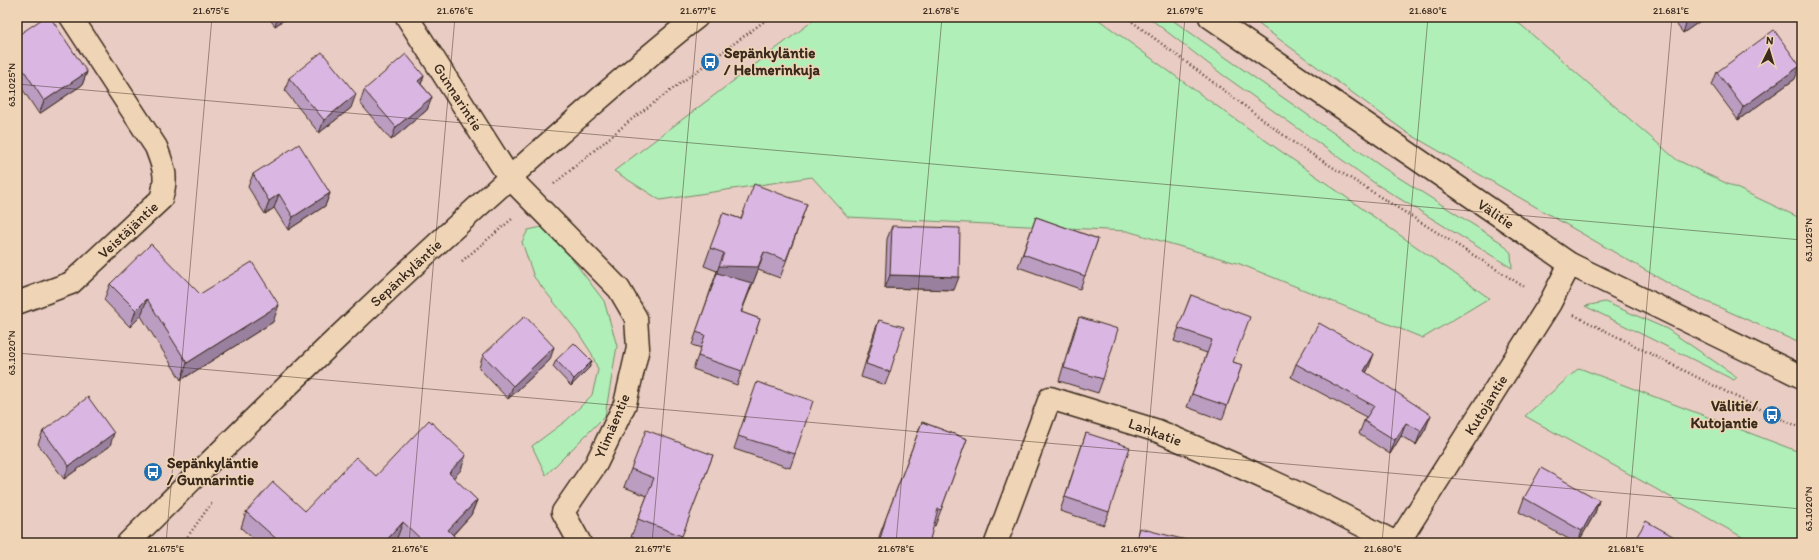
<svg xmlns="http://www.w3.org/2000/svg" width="1819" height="560" font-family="Itim,sans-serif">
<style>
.green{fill:#b0efb7;stroke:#768c6a}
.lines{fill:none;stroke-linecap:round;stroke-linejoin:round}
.minor-casing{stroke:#3b2a1e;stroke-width:25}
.secondary-casing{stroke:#3b2a1e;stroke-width:25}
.path{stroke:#3b2a1e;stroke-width:2.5;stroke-dasharray:1 3;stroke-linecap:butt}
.minor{stroke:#efd5b6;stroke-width:22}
.secondary{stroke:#efd5b6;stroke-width:22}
.wall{fill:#bb9dc2;stroke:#3b2a1e}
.shaded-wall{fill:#99809e;stroke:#3b2a1e}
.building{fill:#dab7e2;stroke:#3b2a1e}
.ticks{fill:none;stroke:#3b2a1e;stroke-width:1;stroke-opacity:0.45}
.labels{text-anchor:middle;stroke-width:3;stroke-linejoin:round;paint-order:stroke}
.poi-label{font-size:15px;font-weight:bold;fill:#3b2a1e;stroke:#efd5b6;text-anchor:start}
.street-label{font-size:15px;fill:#3b2a1e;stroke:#efd5b6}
.neatline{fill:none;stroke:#3b2a1e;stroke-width:1.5}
.ticks-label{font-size:10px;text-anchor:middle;fill:#3b2a1e}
</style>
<rect width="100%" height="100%" fill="#e9ccc3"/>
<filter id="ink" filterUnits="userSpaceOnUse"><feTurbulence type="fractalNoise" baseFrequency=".025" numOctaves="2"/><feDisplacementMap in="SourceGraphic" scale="8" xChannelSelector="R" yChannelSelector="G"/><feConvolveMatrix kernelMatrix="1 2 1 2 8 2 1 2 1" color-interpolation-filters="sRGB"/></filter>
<g filter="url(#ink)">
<path class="green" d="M818,17H1095L1204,97L1489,298L1423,338L1240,264L1127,231L848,217L812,177L660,200L614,171Z
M1148,17H1168L1382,167L1502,243L1511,253L1512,268L1376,184L1223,75Z
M1249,17H1510L1521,25L1677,160L1802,219V344L1678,289L1406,132Z
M547,226L604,301L617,346L605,416L546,475L532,446L567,420L592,395L598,370L592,354L577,331L534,277L522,242L528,230Z
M1605,302L1667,329L1737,377L1734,380L1585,306Z
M1579,368L1802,453V543H1753L1525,416Z"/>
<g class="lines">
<g class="minor-casing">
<path id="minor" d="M407,17L509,177L619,289L636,318L638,348L625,404L596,464L563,512L580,543
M17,303L71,283L161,199C168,177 164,168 156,147L71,17
M996,543L1050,398L1158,431L1245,469L1321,504L1396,543
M1398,543L1550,303L1570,264"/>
</g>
<g class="secondary-casing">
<path id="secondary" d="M1210,17L1570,264L1802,377
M128,543C268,404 409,265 558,135C604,95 649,54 697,17"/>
</g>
<path class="path" d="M1126,17L1294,143L1526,288
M554,184L632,119L770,17
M462,261L512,219
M1574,315L1772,415L1802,428
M183,543L213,501"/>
<use href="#minor" class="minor"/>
<use href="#secondary" class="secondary"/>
</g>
<path class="wall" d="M268,17H288L275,26Z
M1671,17H1706L1683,33Z
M17,36L87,72L82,85L39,114L17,81Z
M1717,72L1795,79L1738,120L1712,85Z
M424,76L421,84L432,97L427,110L391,140L360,103L364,90Z
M289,78L351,108L319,133L285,91Z
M253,174L330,193L325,206L288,230L274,208L265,214L248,187Z
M807,204L780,278L758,270L752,285L741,312L760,319L737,385L693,369L701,348L692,345L717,271L704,266L723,213L741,219Z
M1036,217L1098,239L1080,289L1018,267Z
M892,226L954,290L885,288L887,239Z
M110,284L200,294L273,322L181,380L141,316L130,327L104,300Z
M1191,295L1233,362L1242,365L1222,420L1187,407L1207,353L1174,341Z
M1079,317L1103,379L1098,393L1059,381L1074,330Z
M879,320L890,372L885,385L861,377L874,333Z
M483,355L550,360L508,399L479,368Z
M556,360L592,361L589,368L571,386L553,367Z
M1296,364L1369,367L1366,373L1426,428L1416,445L1401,436L1390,454L1359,434L1364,421L1366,417L1291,377Z
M752,396L795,454L790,468L734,449Z
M922,422L967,439L935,526L933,525L929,543H878L880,534Z
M43,431L110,446L64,479L38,444Z
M1086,433L1109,512L1104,525L1060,511Z
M713,455L679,543H646L631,537L647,496L624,487L631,469Z
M461,470L453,478L477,500L471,515L453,535L461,543H403L397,538L392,543H258L241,528L246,512L305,511L376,476Z
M1524,498L1599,500L1595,513L1578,543H1576L1519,512Z"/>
<path class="shaded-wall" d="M278,17H288L275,26Z
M1691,17H1706L1683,33L1687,20Z
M1800,66L1795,79L1738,120L1743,107Z
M87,72L82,85L39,114L44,101Z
M424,76L419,89L418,81Z
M356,94L351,108L319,133L324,120Z
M432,97L427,110L391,140L396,127Z
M330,193L325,206L288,230L293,217Z
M279,194L274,208L265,214L269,201Z
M764,252L758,270L736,326L713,284L719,266Z
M890,275L959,277L954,290L885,288Z
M147,299L141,316L130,327L136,310Z
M279,305L273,322L181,380L187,363Z
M554,347L550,360L508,399L513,386Z
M1374,354L1369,367L1359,385L1364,371Z
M592,361L589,368L571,386L574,379Z
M1431,415L1426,428L1416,445L1421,431Z
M1406,423L1401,436L1390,454L1395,440Z
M114,433L110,446L64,479L69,466Z
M466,455L461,470L443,489L449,473Z
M477,500L471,515L445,543L448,530Z
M1599,500L1595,513L1578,543L1582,531Z
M403,522L397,538L392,543H384Z"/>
<path class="building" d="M45,17H50L87,72L44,101L17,60V36Z
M1686,17H1691L1687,20Z
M1774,30L1800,66L1743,107L1717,72Z
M322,52L356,94L324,120L289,78Z
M406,54L424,76L418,81L432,97L396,127L364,90Z
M299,144L330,193L293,217L279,194L269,201L253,174Z
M754,184L807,204L786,260L764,252L758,267L719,266L724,253L710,248L723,213L741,219Z
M1036,217L1098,239L1085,276L1023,254Z
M892,226L960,228L959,277L890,275Z
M151,244L200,294L252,262L279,305L187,363L147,299L136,310L110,284Z
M717,273L752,283L741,312L760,319L742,371L698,356L705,335L696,332Z
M1191,295L1250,317L1233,362L1242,365L1227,406L1192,394L1212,340L1178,328Z
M525,316L554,347L513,386L483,355Z
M1079,317L1118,329L1103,379L1064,368Z
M879,320L904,327L890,372L866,364Z
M1319,323L1374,354L1364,371L1431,415L1421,431L1406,423L1395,440L1364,421L1374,406L1296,364Z
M574,343L592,361L574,379L556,360Z
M757,382L813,401L795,454L738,436Z
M88,397L114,433L69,466L43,431Z
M429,420L466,455L449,473L477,500L448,530L461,543H425L403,522L384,543H381L378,540L376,543H281L246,512L273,482L305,511L356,457L376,476Z
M922,422L967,439L941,510L938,509L929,543H879L886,518Z
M646,430L713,455L682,536L638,519L654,478L631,469Z
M1086,433L1130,447L1109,512L1065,497Z
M1541,468L1599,500L1582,531L1524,498Z
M1646,521L1685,543H1633Z
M1139,528L1186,540L1185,543H1135Z"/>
</g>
<path class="ticks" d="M17,84L1802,240M17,353L1802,509M166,543L212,17M409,543L455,17M652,543L698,17M896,543L942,17M1139,543L1185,17M1382,543L1428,17M1626,543L1672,17"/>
<defs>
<g id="bus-disc" transform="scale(1)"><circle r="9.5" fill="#1f6fb2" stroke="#efd5b6"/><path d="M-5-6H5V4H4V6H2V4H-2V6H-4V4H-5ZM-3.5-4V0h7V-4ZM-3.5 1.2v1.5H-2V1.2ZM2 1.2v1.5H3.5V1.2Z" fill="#fff"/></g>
</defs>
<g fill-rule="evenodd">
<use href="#bus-disc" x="710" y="62"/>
<use href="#bus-disc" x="1772" y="415"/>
<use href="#bus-disc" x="153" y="472"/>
</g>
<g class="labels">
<g class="poi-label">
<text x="724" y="58">Sepänkyläntie<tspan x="724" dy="17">/ Helmerinkuja</tspan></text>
<text x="1758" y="411" text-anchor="end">Välitie/<tspan x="1758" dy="17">Kutojantie</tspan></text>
<text x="167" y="468">Sepänkyläntie<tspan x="167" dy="17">/ Gunnarintie</tspan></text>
</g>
<g class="street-label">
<text transform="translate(458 97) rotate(57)" y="5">Gunnarintie</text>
<text transform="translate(1496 214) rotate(34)" y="5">Välitie</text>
<text transform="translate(128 230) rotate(-43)" y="5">Veistäjäntie</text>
<text transform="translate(406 273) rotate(-43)" y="5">Sepänkyläntie</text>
<text transform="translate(1486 405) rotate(-58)" y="5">Kutojantie</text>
<text transform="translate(612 426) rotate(-67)" y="5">Ylimäentie</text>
<text transform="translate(1155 432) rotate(20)" y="5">Lankatie</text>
</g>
</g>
<rect width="1819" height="560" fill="none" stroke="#efd5b6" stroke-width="44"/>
<g transform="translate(1769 50) rotate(5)" stroke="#efd5b6" stroke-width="3" paint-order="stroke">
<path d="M0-3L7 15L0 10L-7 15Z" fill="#3b2a1e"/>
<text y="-6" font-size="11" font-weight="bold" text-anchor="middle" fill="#3b2a1e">N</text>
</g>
<rect x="22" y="22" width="1775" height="516" class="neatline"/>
<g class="ticks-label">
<text x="211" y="14">21.675°E</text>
<text x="455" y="14">21.676°E</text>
<text x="698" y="14">21.677°E</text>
<text x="941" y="14">21.678°E</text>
<text x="1185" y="14">21.679°E</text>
<text x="1428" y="14">21.680°E</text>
<text x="1671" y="14">21.681°E</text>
<text transform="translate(11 85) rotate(-90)" y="4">63.1025°N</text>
<text transform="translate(1808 240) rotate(-90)" y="4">63.1025°N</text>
<text transform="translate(11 353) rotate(-90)" y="4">63.1020°N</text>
<text transform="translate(1808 509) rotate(-90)" y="4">63.1020°N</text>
<text x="166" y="552">21.675°E</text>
<text x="410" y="552">21.676°E</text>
<text x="653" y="552">21.677°E</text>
<text x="896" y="552">21.678°E</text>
<text x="1139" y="552">21.679°E</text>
<text x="1383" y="552">21.680°E</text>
<text x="1626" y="552">21.681°E</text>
</g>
</svg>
